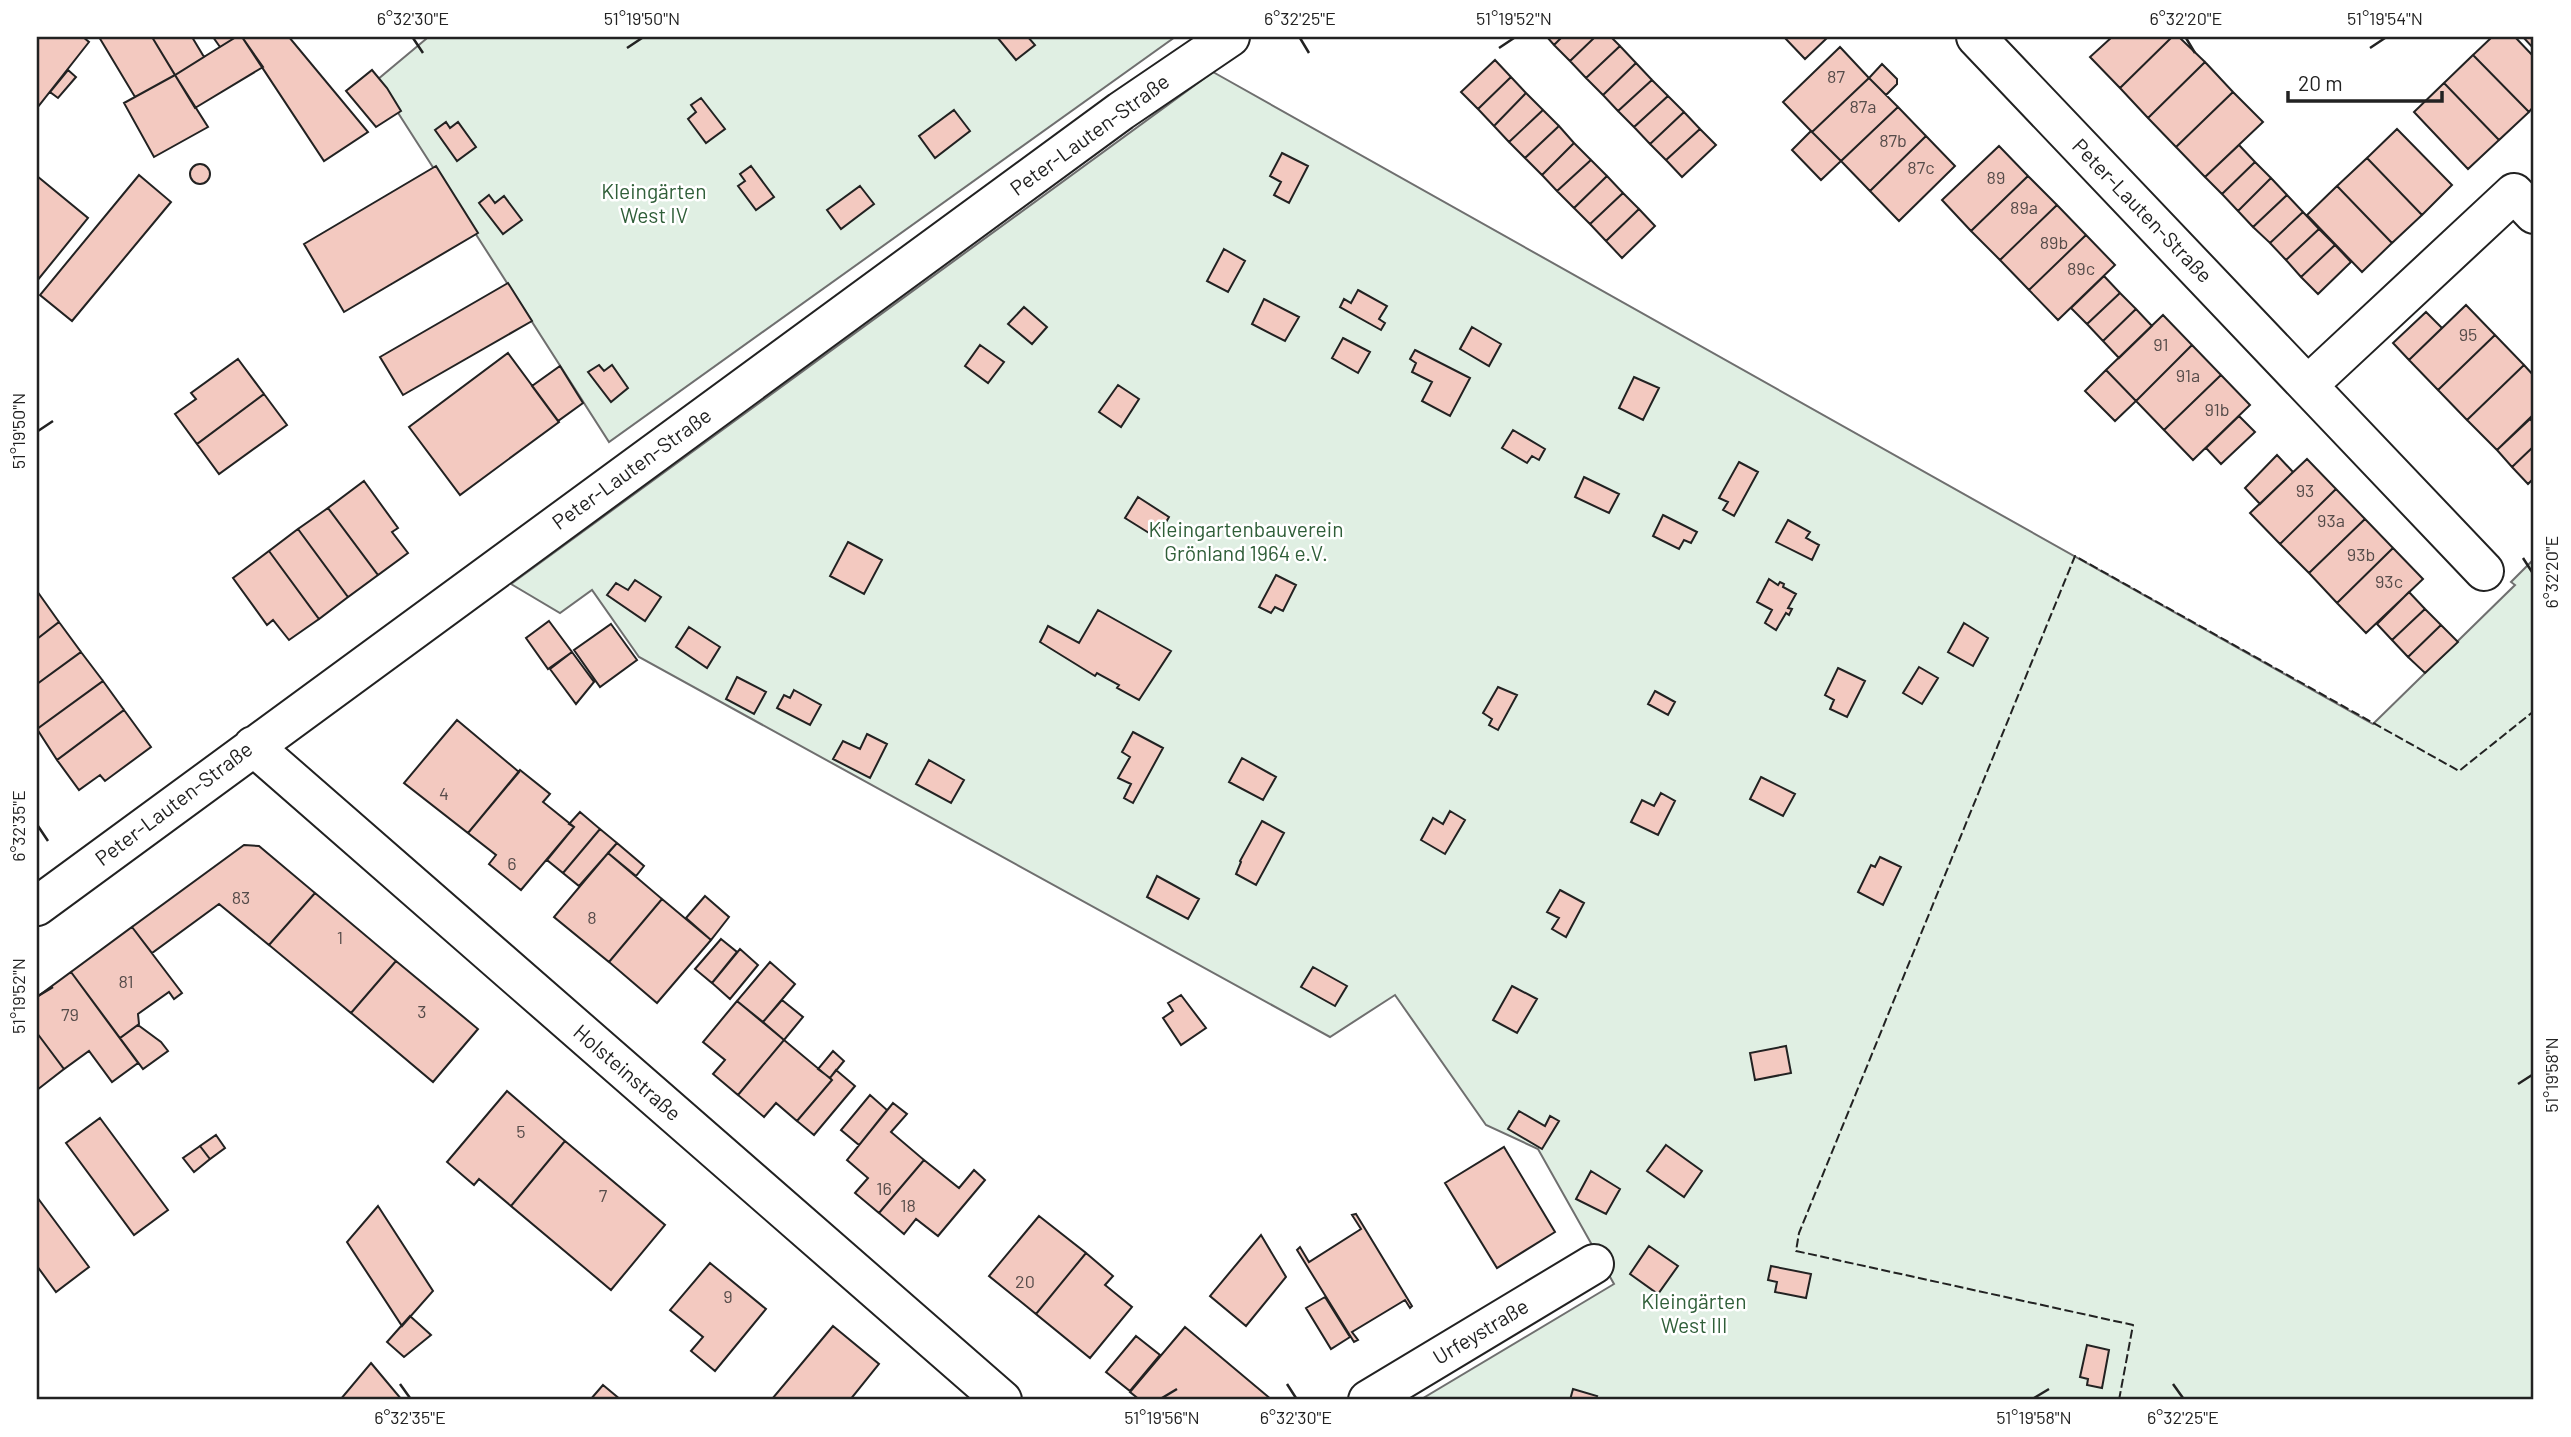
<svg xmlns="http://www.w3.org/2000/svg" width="2571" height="1437" font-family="Barlow,sans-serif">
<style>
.green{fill:#e0efe3;stroke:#6f6f6f;stroke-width:2}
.building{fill:#f3c9c0;stroke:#222;stroke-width:2}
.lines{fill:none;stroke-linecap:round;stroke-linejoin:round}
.street-casing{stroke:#222;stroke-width:42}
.street{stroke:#fff;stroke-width:38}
.fence{stroke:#222;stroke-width:2;stroke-dasharray:9 3.5;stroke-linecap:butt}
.ticks{fill:none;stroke:#222;stroke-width:2.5}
.labels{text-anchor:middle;stroke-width:5;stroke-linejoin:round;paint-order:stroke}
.number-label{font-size:18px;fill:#564c4a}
.street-label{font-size:21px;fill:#222;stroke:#fff}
.park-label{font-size:21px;fill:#2f5e38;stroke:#fff}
.neatline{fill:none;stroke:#222;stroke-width:2.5}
.ticks-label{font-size:18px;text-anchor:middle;fill:#222}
</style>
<rect width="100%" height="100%" fill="#fff"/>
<path class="green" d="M425,37H1175L609,442L377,80L426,39Z
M1213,72L2373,724L2515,585L2511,582L2534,559V1400H1420L1614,1284L1538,1149L1486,1125L1395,995L1330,1037L639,657L592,590L560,613L511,584Z"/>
<path class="building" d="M37,37H83L89,42L37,108Z
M99,37H152L175,75L135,97Z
M152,37H192L204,57L175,75Z
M213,37H236L220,47Z
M236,37H242L263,67L195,108L175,75Z
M242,37H289L368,132L324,161Z
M997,37H1028L1035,45L1016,60Z
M1547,37H1562L1554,45Z
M1562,37H1595L1570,61L1554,45Z
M1595,37H1611L1620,46L1586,78L1570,61Z
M1784,37H1828L1805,59Z
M2112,37H2172L2120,88L2090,57Z
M2172,37H2179L2205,62L2148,118L2120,88Z
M2492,37H2515L2534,57V106L2529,112L2473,55Z
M2523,37H2534V49Z
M1620,46L1636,63L1603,95L1586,78Z
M1840,47L1869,78L1812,132L1783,102Z
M2473,55L2529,112L2499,140L2444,83Z
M1495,60L1511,77L1478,109L1461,92Z
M2205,62L2233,92L2176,147L2148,118Z
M1636,63L1652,80L1618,111L1603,95Z
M1882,64L1897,79V84L1886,95L1869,78Z
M68,70L76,77L58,98L50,92Z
M372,70L387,88L401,111L376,127L346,91Z
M175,75L208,127L154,157L124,103Z
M1511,77L1526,93L1494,126L1478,109Z
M1869,78L1898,107L1841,161L1812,132Z
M1652,80L1668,96L1634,127L1618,111Z
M2444,83L2499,140L2468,169L2414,112Z
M2233,92L2263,122L2205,177L2176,147Z
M1526,93L1543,110L1509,142L1494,126Z
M1668,96L1684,112L1650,144L1634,127Z
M701,98L725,129L706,143L688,119L696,112L691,105Z
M1898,107L1926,136L1870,191L1841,161Z
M954,110L970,131L935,158L919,136Z
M1543,110L1559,126L1525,158L1509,142Z
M1684,112L1700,129L1666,160L1650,144Z
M446,122L450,128L458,122L476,147L457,161L435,130Z
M1559,126L1574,143L1542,175L1525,158Z
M1700,129L1716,145L1682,177L1666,160Z
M2397,129L2452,185L2422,215L2367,158Z
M1811,131L1841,161L1821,180L1792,150Z
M1926,136L1955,166L1899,221L1870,191Z
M1574,143L1591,160L1557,191L1542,175Z
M2239,145L2255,162L2222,194L2205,177Z
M1999,146L2028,176L1971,231L1942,200Z
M1282,153L1308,166L1289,203L1274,195L1281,182L1270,176Z
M2367,158L2422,215L2392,243L2337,186Z
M1591,160L1607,176L1574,208L1557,191Z
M2255,162L2271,178L2238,211L2222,194Z
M190 174a10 10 0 1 1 20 0a10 10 0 1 1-20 0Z
M436,166L478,233L344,312L304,244Z
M751,166L774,197L756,210L738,186L745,181L740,174Z
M139,175L171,202L72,321L40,295Z
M37,176L88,218L37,281Z
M1607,176L1623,193L1590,224L1574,208Z
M2028,176L2057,205L2000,260L1971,231Z
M2271,178L2287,195L2253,227L2238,211Z
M860,186L874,204L841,229L827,210Z
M2337,186L2392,243L2362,272L2307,215Z
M1623,193L1639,209L1606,241L1590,224Z
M489,195L495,203L504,196L522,220L503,234L479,203Z
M2287,195L2303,212L2270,243L2253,227Z
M2057,205L2086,235L2029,290L2000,260Z
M1639,209L1655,226L1622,258L1606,241Z
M2303,212L2319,229L2286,260L2270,243Z
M2319,229L2335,245L2301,277L2286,260Z
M2086,235L2115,265L2058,320L2029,290Z
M2335,245L2351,262L2318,294L2301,277Z
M1224,249L1245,261L1228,292L1207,281Z
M2104,276L2120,293L2087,324L2071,308Z
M508,283L532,321L403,395L380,357Z
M1358,290L1387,306L1379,319L1385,323L1381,330L1340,307L1344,299L1351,303Z
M2120,293L2136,309L2103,341L2087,324Z
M1264,299L1299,317L1285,341L1252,324Z
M2466,305L2495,335L2438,390L2409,360Z
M1024,307L1047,327L1032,344L1008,324Z
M2136,309L2152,326L2119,358L2103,341Z
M2426,312L2442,328L2409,360L2393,343Z
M2163,315L2192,345L2136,401L2106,370Z
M1472,327L1501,344L1489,366L1460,349Z
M2495,335L2524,365L2467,420L2438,390Z
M1343,338L1370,352L1358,373L1332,358Z
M980,345L1004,362L988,383L965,366Z
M2192,345L2221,375L2164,430L2136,401Z
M1415,350L1470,378L1450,416L1422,401L1432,382L1412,372L1416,363L1410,359Z
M508,353L559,422L460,495L409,427Z
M238,359L264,394L197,444L175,414L196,399L191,393Z
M599,365L604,371L612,365L628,388L611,402L588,372Z
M2524,365L2534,376V414L2497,450L2467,420Z
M560,366L583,403L558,421L532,386Z
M2106,370L2136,401L2115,421L2085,391Z
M2221,375L2250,405L2193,460L2164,430Z
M1634,377L1659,388L1643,420L1619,408Z
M1118,385L1139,399L1121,427L1099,412Z
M264,394L287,425L219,474L197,444Z
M2239,416L2255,432L2221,464L2206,448Z
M2530,419L2534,423V446L2512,467L2497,450Z
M1513,430L1545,449L1539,460L1532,456L1527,463L1502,448Z
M2534,446V478L2528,484L2512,467Z
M2277,455L2293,472L2260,504L2245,488Z
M2307,459L2336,489L2280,544L2250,513Z
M1739,462L1758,472L1734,516L1723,510L1728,502L1719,498Z
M1584,477L1619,494L1609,513L1575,497Z
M364,481L398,528L392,532L408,553L378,575L328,508Z
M2336,489L2365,519L2309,573L2280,544Z
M1138,497L1169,517L1162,529L1155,525L1149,533L1125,518Z
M328,508L378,575L348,597L298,529Z
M1663,515L1697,532L1691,543L1684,540L1679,549L1653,536Z
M2365,519L2393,548L2337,603L2309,573Z
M1788,520L1810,532L1806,538L1819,545L1812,560L1776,542Z
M298,529L348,597L319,619L269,551Z
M848,542L882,560L864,594L830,576Z
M2393,548L2423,579L2366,633L2337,603Z
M269,551L319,619L289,640L273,620L267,625L233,578Z
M1276,575L1296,585L1283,611L1275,607L1271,613L1259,607Z
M1769,579L1778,585L1780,582L1784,584L1783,587L1796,594L1788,608L1792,609L1789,615L1786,613L1776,630L1765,623L1772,610L1757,602Z
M635,580L661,597L645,621L607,595L616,583L628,590Z
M37,591L59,622L37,639Z
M2409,592L2425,609L2392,640L2377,624Z
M2425,609L2441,625L2408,657L2392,640Z
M1098,610L1171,651L1139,700L1117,688L1119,685L1097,673L1095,676L1040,642L1048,626L1079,643Z
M549,621L572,652L548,669L526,638Z
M59,622L81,652L37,684V639Z
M1964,623L1988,638L1973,666L1948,652Z
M611,624L637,660L600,687L574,650Z
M2441,625L2458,642L2425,673L2408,657Z
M689,627L720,647L707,668L676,647Z
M81,652L103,681L37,729V684Z
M572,652L594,682L576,704L550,669Z
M1919,667L1938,678L1922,704L1903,693Z
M1838,668L1865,681L1847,717L1830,709L1834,700L1825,695Z
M737,677L766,692L754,714L726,699Z
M103,681L124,710L57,760L37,729Z
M1498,687L1517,695L1498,730L1489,725L1492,719L1483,713Z
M794,690L821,705L810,725L777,708L784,695L790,698Z
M1655,691L1675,702L1668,715L1648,704Z
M124,710L151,747L105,781L100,775L79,790L57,760Z
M457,720L519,772L468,833L404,783Z
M1133,732L1163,748L1133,803L1124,798L1131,784L1118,778L1130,757L1122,752Z
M867,734L887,744L870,778L833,759L843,741L860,749Z
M1242,758L1276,777L1263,800L1229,782Z
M929,760L964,780L951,803L916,784Z
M520,770L550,794L543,802L574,827L521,890L489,864L496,855L468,833Z
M1761,777L1795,794L1783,816L1750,799Z
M1661,793L1675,801L1658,835L1631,822L1642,800L1654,806Z
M1450,811L1465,820L1445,854L1421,840L1433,818L1443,824Z
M580,812L600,829L563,873L547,860L574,827L569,824Z
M1262,821L1284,833L1256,885L1236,874L1241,862L1240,861Z
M600,829L617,843L579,886L563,873Z
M617,843L644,866L636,876L608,853Z
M244,845L259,846L315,893L269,945L219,904L152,953L132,927Z
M608,853L662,899L609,962L554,917Z
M1880,857L1901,867L1883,905L1858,892L1871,865L1875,867Z
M1157,876L1199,899L1188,919L1147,897Z
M1560,890L1584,903L1566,937L1552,929L1559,918L1547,912Z
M315,893L396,961L351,1013L269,945Z
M705,896L729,917L711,940L686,918Z
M662,899L711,940L657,1003L609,962Z
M132,927L182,993L174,999L169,992L138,1014L139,1024L120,1038L71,972Z
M721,939L737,952L712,983L695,969Z
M740,949L758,965L730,999L712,983Z
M396,961L478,1029L433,1082L351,1013Z
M770,962L795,984L763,1022L737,1001Z
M1313,967L1347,986L1335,1006L1301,987Z
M71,972L138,1063L112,1082L89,1051L64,1069L37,1033V997Z
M1512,986L1537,999L1517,1033L1493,1020Z
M1181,995L1206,1028L1181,1045L1163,1018L1173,1011L1168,1003Z
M782,1000L803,1017L784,1040L763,1022Z
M737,1001L784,1040L738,1095L713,1074L725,1060L703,1042Z
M138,1025L161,1042L168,1051L143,1069L120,1038Z
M37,1033L64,1069L37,1090Z
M784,1040L832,1080L797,1121L776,1103L764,1117L738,1095Z
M1786,1046L1791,1073L1755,1080L1750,1053Z
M833,1051L844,1061L830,1078L818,1069Z
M836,1070L855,1086L814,1135L797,1121L832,1080L830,1078Z
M507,1091L565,1141L511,1206L479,1179L474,1185L447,1162Z
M870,1095L887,1110L859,1145L841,1130Z
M893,1103L907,1114L891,1132L924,1160L879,1213L855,1193L868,1178L847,1160Z
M1519,1111L1545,1126L1550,1116L1559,1121L1542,1149L1508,1129Z
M100,1118L168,1210L134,1235L66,1143Z
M216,1135L225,1148L210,1159L200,1146Z
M565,1141L665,1225L611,1290L511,1206Z
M1666,1145L1702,1171L1684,1197L1647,1171Z
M200,1146L210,1159L194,1172L183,1158Z
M1504,1147L1555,1232L1497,1268L1445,1183Z
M924,1160L959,1188L974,1170L985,1180L938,1236L916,1219L904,1234L879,1213Z
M1591,1171L1620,1189L1606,1214L1576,1199Z
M37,1197L89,1267L56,1292L37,1266Z
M378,1206L433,1291L402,1326L347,1242Z
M1356,1214L1412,1306L1410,1308L1405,1300L1352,1332L1358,1340L1354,1342L1297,1250L1300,1247L1309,1262L1361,1229L1352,1215Z
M1039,1216L1086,1253L1036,1314L989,1276Z
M1261,1235L1286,1277L1246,1326L1210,1296Z
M1649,1246L1678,1266L1658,1294L1630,1274Z
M1086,1253L1113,1276L1105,1285L1132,1307L1090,1358L1036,1314Z
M710,1263L766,1309L715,1371L691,1351L703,1337L670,1310Z
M1771,1266L1811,1274L1806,1298L1775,1292L1777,1282L1768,1280Z
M1325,1297L1350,1337L1331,1349L1306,1308Z
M410,1316L431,1335L404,1357L387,1342Z
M833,1326L879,1364L850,1400L772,1399Z
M1185,1327L1272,1400H1140L1130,1392Z
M1136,1336L1160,1355L1130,1391L1106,1372Z
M2087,1345L2109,1350L2102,1388L2087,1385L2088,1379L2080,1377Z
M371,1363L402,1400H340Z
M603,1385L621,1400H590Z
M1573,1389L1597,1396L1595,1400H1570Z"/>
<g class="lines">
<g class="street-casing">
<path id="street" d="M1976,37L2484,571
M2308,385L2514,193L2534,214
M253,746L1002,1400
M37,906L1121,111L1230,37
M1368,1400L1594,1264"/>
</g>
<use href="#street" class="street"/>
<path class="fence" d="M2119,1400L2133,1325L1796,1251L1799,1233L2075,556L2459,771L2534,711"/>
</g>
<path class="ticks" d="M413,38L423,53M1300,38L1309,53M2186,38L2195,53M627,48L642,38M1499,48L1514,38M2370,48L2385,38M38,431L53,421M2523,558L2532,572M38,826L48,841M38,996L53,987M2518,1084L2532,1075M400,1384L410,1398M1287,1384L1296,1398M2173,1384L2183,1398M1162,1398L1177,1389M2034,1398L2049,1389"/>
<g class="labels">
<g class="number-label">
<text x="1836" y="83">87</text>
<text x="1863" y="113">87a</text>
<text x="1893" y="147">87b</text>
<text x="1921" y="174">87c</text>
<text x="1996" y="184">89</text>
<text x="2024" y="214">89a</text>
<text x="2054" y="249">89b</text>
<text x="2081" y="275">89c</text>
<text x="2468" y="341">95</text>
<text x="2161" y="351">91</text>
<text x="2188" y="382">91a</text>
<text x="2217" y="416">91b</text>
<text x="2305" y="497">93</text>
<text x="2331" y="527">93a</text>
<text x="2361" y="561">93b</text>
<text x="2389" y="588">93c</text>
<text x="444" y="800">4</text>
<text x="512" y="870">6</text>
<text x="241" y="904">83</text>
<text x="592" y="924">8</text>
<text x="340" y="944">1</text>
<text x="126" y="988">81</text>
<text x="422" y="1018">3</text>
<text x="70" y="1021">79</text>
<text x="521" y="1138">5</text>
<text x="884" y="1195">16</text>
<text x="603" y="1202">7</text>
<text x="908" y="1212">18</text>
<text x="1025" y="1288">20</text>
<text x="728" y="1303">9</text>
</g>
<g class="street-label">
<text transform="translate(1090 135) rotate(-36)" y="7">Peter-Lauten-Straße</text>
<text transform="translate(2142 211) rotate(46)" y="7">Peter-Lauten-Straße</text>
<text transform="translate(632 469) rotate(-36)" y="7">Peter-Lauten-Straße</text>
<text transform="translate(174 804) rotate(-37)" y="7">Peter-Lauten-Straße</text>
<text transform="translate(627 1073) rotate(41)" y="7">Holsteinstraße</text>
<text transform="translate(1481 1332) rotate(-31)" y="7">Urfeystraße</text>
</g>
<g class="park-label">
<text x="654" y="199">Kleingärten<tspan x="654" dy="24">West IV</tspan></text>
<text x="1246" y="537">Kleingartenbauverein<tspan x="1246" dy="24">Grönland 1964 e.V.</tspan></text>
<text x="1694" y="1309">Kleingärten<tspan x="1694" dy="24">West III</tspan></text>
</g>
</g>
<rect width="2571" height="1437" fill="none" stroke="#ffffff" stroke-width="77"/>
<path d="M2288 91v10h154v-10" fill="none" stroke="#222222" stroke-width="3.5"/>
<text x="2298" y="91" font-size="21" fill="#222222" stroke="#ffffff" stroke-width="5" paint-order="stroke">20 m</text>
<rect x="38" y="38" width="2494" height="1360" class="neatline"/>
<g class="ticks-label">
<text x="413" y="25">6°32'30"E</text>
<text x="642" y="25">51°19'50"N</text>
<text x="1300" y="25">6°32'25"E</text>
<text x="1514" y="25">51°19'52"N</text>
<text x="2186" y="25">6°32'20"E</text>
<text x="2385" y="25">51°19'54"N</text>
<text transform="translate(19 431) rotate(-90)" y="6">51°19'50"N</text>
<text transform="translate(2552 572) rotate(-90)" y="6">6°32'20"E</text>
<text transform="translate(19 826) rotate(-90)" y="6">6°32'35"E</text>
<text transform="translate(19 996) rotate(-90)" y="6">51°19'52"N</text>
<text transform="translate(2552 1075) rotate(-90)" y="6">51°19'58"N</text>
<text x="410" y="1424">6°32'35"E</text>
<text x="1162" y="1424">51°19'56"N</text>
<text x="1296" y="1424">6°32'30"E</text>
<text x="2034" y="1424">51°19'58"N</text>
<text x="2183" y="1424">6°32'25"E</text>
</g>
</svg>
